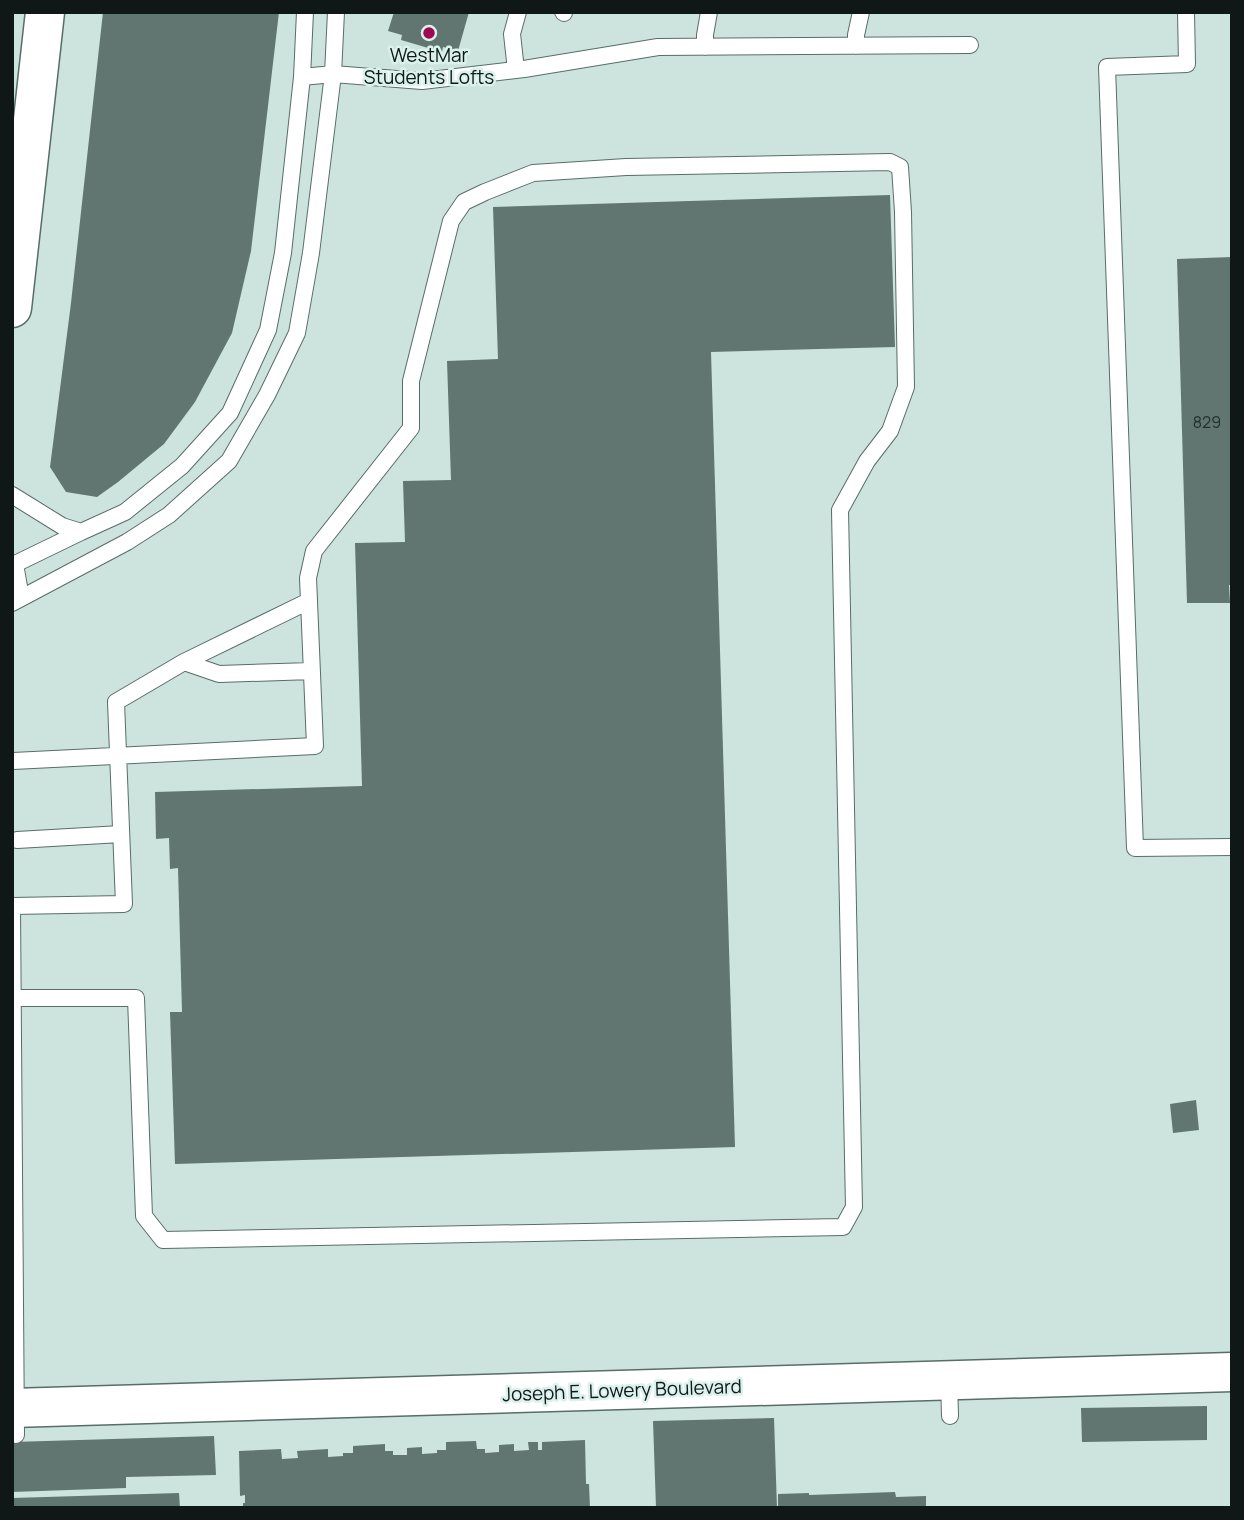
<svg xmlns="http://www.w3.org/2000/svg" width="1244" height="1520" font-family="Manrope,sans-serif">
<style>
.building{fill:#617671}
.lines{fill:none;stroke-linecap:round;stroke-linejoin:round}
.lane-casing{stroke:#586d68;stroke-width:18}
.secondary-casing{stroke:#586d68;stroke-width:41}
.lane{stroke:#fff;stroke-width:16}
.secondary{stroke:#fff;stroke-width:38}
.poi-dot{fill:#9d0753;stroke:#daf1ec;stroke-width:2.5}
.labels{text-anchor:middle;stroke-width:5;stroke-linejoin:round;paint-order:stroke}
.number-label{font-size:16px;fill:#24302e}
.poi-label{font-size:19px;fill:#101817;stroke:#daf1ec}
.street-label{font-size:19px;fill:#101817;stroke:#daf1ec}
</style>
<rect width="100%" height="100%" fill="#cde4de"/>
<path class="building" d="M103,12H279L251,251L232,333L195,402L164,444L118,482L97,497L66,492L50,467L71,303Z
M394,12H469L458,51L443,47L442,52L401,40L402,35L388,31Z
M890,195L895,347L711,352L735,1147L175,1164L170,1012H182L178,868L170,869L169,838L156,839L155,792L362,786L355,543L405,542L403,481L451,480L447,361L498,359L493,207Z
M1232,257V585H1229L1230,603H1187L1177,259Z
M1196,1100L1199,1130L1173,1133L1170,1104Z
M1207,1406V1440L1082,1442L1081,1408Z
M774,1418L777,1508H656L653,1421Z
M214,1436L216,1475L126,1477V1488L12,1492V1442Z
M585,1440L586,1484H589L590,1508H243V1503H245V1495L240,1496L239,1451L281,1449L282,1459L298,1458L297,1451L328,1449V1457L343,1456V1453H353V1446L385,1444V1451H393V1455H407V1448L422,1447V1454L437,1453V1450H446V1442L476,1441L477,1449H485V1453L499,1452V1445L514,1444V1451L529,1450L528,1442H538V1450H542V1442Z
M895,1492L896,1497L926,1496V1508H778V1494L809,1493V1495Z
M179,1493L180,1508H12V1498Z"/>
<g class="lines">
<g class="lane-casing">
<path id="lane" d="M563,12L564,13
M1186,12L1187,64L1107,67L1135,848L1232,847
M856,46V35L861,12
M705,47V35L709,12
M516,70L512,34L518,12
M302,77L333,74L422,81L524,69L658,47L970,45
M12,495L62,526L81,532L125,512L182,466L230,413L268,330L283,253L302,77L305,12
M12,563L15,564L81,532
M15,564L21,598
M12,603L127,542L169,515L229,461L267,395L297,333L311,253L333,74L336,12
M184,662L219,674L312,671
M13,761L315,746L309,601
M17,840L121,834
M12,906L124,904L116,702L184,662L309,601L308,578L314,551L411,428V381L451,221L464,202L485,192L533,173L626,167L890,162L900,167L903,212L906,387L890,431L867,461L840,510L854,1207L843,1227L163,1240L144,1216L136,998H13
M12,907L16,1435
M949,1380L950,1416"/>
</g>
<g class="secondary-casing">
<path id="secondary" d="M12,308L45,12
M12,1408L1232,1372"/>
</g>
<use href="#lane" class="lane"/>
<use href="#secondary" class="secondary"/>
</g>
<circle class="poi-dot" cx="429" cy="33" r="7"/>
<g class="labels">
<g class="number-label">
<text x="1207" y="428">829</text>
</g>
<g class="poi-label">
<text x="429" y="62">WestMar<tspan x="429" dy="22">Students Lofts</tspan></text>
</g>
<g class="street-label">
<text transform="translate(622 1390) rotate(-2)" y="7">Joseph E. Lowery Boulevard</text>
</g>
</g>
<rect width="1244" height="1520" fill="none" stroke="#101817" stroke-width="28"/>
</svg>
